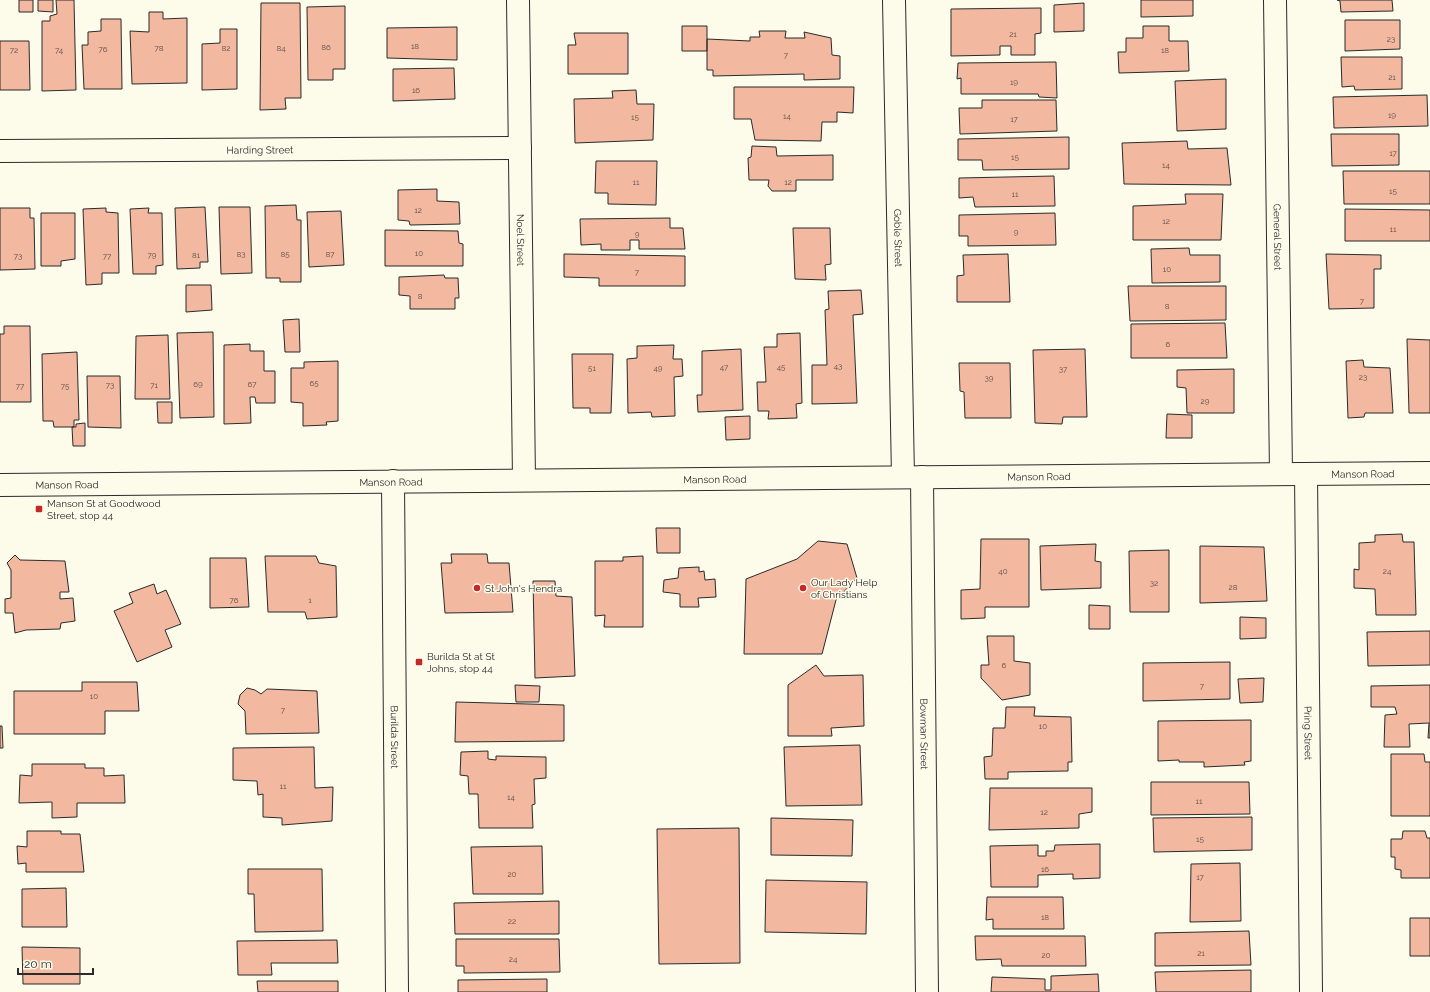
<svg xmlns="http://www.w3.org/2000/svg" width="1430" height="992" font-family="Raleway,sans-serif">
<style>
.building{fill:#f2b8a0;stroke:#2b2b2b}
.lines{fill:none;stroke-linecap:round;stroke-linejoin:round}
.minor-casing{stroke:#2b2b2b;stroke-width:24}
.minor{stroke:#fdfbea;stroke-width:22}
.poi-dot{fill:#c62828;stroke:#fdfbea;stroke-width:1.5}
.labels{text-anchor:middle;stroke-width:3;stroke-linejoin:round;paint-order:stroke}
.number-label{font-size:8px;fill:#5d4e48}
.street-label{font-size:10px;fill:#2b2b2b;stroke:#fdfbea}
.poi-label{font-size:10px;fill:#2b2b2b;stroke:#fdfbea;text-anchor:start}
</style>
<rect width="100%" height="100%" fill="#fdfbea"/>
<path class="building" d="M19,0H33V12H19Z
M38,0H53V12L38,11Z
M56,0H74L76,90L42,91V21H50V16L57,14Z
M1141,0H1193V16L1141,17Z
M1337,0H1392L1393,11L1341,12L1340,1Z
M261,3H300L301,98H285L286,109L260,110Z
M1084,3V31L1054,32V5Z
M345,6V69H333V80H308L307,7Z
M1041,8V33L1035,34V55H1011V46H1000V55L951,56V9Z
M149,12H163V19L187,18V83L132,84L130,31L149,32Z
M101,19H121L122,89H84L82,45H88V32L101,31Z
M1345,20H1400V49L1345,51Z
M682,26H707V51H682Z
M1143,26H1169V41H1188L1189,71L1119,73L1118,52H1126V38H1143Z
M457,27V60L387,58V28Z
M220,29H237V89L202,90V44L220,43Z
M759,31H786L785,38H805L804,32L831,38L832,55L840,56V79L804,80V74L713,76V70H707V39L750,41V37H760Z
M574,33H628V74H568V45H576Z
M0,41H29L30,90H0Z
M1341,57H1402V89L1355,90L1354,86L1342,87Z
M1056,62L1057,98L1039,97L1038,94H961V78L957,79L958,63Z
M454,68L455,99L393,101V69Z
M1226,79V129L1177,131L1175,81Z
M734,87H854L853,113L837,112V122H822L821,141L755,140L751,119H734Z
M636,90L637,104H654L653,140L575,143L574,99L613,98L612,91Z
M1427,95L1428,126L1334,128L1333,97Z
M982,100H1056L1057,131L960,134L959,108H982Z
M1331,134H1399V165L1332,166Z
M1069,137V169L983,170L982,160H958V139Z
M1187,141L1188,149L1227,148L1231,185L1124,184L1122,143Z
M752,146L776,147L777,156L833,155V180H796V191H772L768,186L769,180H749L748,158L751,157Z
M596,161H657L656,205L608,204V193H595Z
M1343,171H1430V204H1344Z
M1054,176L1055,206L975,207L973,197L959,198V178Z
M437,189V201L459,202L460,224L410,225L409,221L398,220V190Z
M1185,194H1223L1221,240H1133V206L1186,204Z
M296,205L297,220H301V282H280V278H266L265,206Z
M205,207L208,262H200V268L177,269L175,208Z
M219,207H250L252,273L221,274Z
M0,208H30V218H34L35,269L0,270Z
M106,208V212L118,213L119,273H102V284L86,285L83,209Z
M149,208L148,213H162L163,265L156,266V274H133L130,209Z
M1345,209L1430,210V241H1345Z
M341,211L344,265L309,267L307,212Z
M41,213H75V259L61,261V266H41Z
M1055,213L1056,245L968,246V236H959V215Z
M670,218V228H683L685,249H639V240H630V250H601V244L581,245L580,219Z
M793,228H830L831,264L825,265L826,280L795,279Z
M385,230L458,231L459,243L463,244V266H385Z
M1189,248L1190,255H1220V282L1152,283L1151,249Z
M564,254L685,256V286H599V278L564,277Z
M1008,254L1010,302H957V276L964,275L963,255Z
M1326,254L1381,255V269H1374V308L1329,309Z
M444,275L445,278H458L459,298H455V309H410V296L399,295V277Z
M186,285H211L212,310L186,312Z
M1128,286H1226V320L1130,321Z
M861,290L863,314L853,315L857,403L812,404V365H827L825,310L829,309L828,291Z
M299,319L300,352H285L283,320Z
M1225,323L1227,358H1131V324Z
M4,326H30L31,402H0V334H4Z
M213,332L214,417L180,418L177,333Z
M800,333L802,403L796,404L797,418L768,419L769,411H758L757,382H766L764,347H777V334Z
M168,335L170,399H135L136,336Z
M1407,339L1430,340V413H1409Z
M250,344V351H264V371H275V403H256L255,397H250L251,423L224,424V345Z
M674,345L673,359H682L683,376L674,377L675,416L652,417L651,412L628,413L627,359L637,358V346Z
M741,349L743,410L698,412L697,395H702V351Z
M1085,349L1087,417H1063L1062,424L1035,423L1033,350Z
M77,352L79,420H74V427H54L53,421H43L42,354Z
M572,354H613L611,413H590V408H573Z
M1363,360L1364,367L1390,368L1393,413H1365L1364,417L1348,418L1346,361Z
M338,361V421L326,422L327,425L303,426V403L291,402V368H304V362Z
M959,363H1010L1011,418H965L964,392L960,391Z
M1234,369V413H1187L1186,388L1177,387V370Z
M87,376H120L121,428L88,427Z
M157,402H172V423H158Z
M1167,414L1192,415V438H1166Z
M750,416V439L726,440L725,417Z
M85,423V446H73L72,427H76V424Z
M656,528H680V553H657Z
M1402,534L1403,542H1414L1416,615H1376L1375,589L1354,588V569L1359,570V543L1375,542V535Z
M981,539H1029V607H985V618L961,619V590L980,589Z
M818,541L847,544L857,578L836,600L822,654H744L746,579L797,559Z
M1096,544L1095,561L1101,562V588L1041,590L1040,546Z
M1200,546L1264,547L1267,601L1200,603Z
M1169,550V612H1130L1129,551Z
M451,554H487L488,563H509L513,612L445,613L441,563H452Z
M15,555L20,560L65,561L69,592H60V599L73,598L75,621L61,623L60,629L26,630L15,633L13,613H5V599L11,598V570L7,563Z
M265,556H316L319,563L336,566L337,617L307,619L305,612H268Z
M643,556V627H604L605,615L595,616V561H623V557Z
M210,558H246L249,607L210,608Z
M699,567V572L704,571L705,580L715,579L716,597L698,598L699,607H680V594L663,592L664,580L678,578L679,568Z
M533,581H555L556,596L572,597L575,676L535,678Z
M154,584L157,594L166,590L181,624L165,630L172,647L137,662L114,611L133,603L129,593Z
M1089,605L1110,606V629H1089Z
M1240,617L1266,618V638L1240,639Z
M1430,631V665L1368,666L1367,632Z
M987,636H1014V661L1030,663V695L1002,700L981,678V665H989Z
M1230,662V699L1143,701V663Z
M816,665L824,676L863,675L864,726L831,728L832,736H788V685Z
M1264,678L1263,702L1240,703L1238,679Z
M82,682H137L139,711H105V734H14V691H82Z
M515,685L540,686L539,702H516Z
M1430,685V738H1428L1429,723L1409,724L1410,747H1384L1385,715L1397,714L1395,707H1371V686Z
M247,688L255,690L261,694L267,689L317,691L319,733L246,734L245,711L238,704L240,695Z
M456,702L564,705V741L455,742Z
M1006,707H1035L1034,716L1071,717L1072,762H1068V771L1008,772V779H985L984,757L992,756L993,728H1005Z
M1251,720V761L1244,762L1245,765L1204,767V762H1179V760L1158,761V721Z
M0,726H2L3,748H0Z
M860,745L862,805L786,806L784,747Z
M314,747L315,788L333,787L332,821L282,825V818L263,817V794L258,795L257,781L233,780V748Z
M488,751V759L496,760V756L546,757V778L534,779L535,804L532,805L533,828H479L478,794H469L468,776L460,775L461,752Z
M1391,754H1424L1425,762H1430V816H1391Z
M32,764H85V768H104V776L124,775L125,803H77V817L52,818V802L19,803L20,775L32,776Z
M1151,782H1249L1250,814L1151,815Z
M990,788H1092V812L1079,814V828L989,830Z
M1252,817V850L1154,852L1153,818Z
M771,818L853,820L852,856L771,855Z
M739,828L740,963L659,964L657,829Z
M27,831H61V834H80L84,872H26V863L18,864L17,846L27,847Z
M1403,831H1425L1427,838H1430V878H1401V870L1395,869V857H1391V839H1402Z
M1100,844V878L1073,879V874L1038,875V887H991L990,846L1038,845V856H1046V851H1054L1055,845Z
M542,846L543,894H473L471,847Z
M1240,863L1241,921L1190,922L1191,864Z
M248,869H322L323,931L255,932L254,894H248Z
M766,880L867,882L866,934L765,932Z
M66,888L67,927H22V889Z
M987,897H1063L1064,929H993V919L986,920Z
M559,901V934H455L454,903Z
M1410,918H1430V956H1410Z
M1249,931L1251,965L1155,966V933Z
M975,936H1085L1086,966H1002L1001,959L976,960Z
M456,939H559L560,972L464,973V966H456Z
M337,940L338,963H271L272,975H238L237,941Z
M22,947L80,948V984H23Z
M1251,970V992H1156L1155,972Z
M1098,974L1099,992H991L992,977L1045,979V990H1051V976Z
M547,979V992H458V980Z
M257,981H338V992H258Z"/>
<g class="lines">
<g class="minor-casing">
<g id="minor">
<path id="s1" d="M518,0L524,480"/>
<path id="s2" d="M894,0L903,477"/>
<path id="s3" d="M1275,0L1281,474"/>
<path id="s4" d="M0,151L520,148"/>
<path id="s5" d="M1306,474L1311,992"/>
<path id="s6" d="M922,477L927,992"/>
<path id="s7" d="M393,481L397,992"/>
<path id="s8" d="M0,485L1430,473"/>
</g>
</g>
<use href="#minor" class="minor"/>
</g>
<g class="poi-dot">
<rect x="35" y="505" width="8" height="8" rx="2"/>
<circle cx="477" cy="588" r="4"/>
<circle cx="803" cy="588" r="4"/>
<rect x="415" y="658" width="8" height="8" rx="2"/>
</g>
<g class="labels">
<g class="number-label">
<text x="1013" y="37">21</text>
<text x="1391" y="42">23</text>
<text x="415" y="49">18</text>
<text x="326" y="50">86</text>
<text x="159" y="51">78</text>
<text x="226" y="51">82</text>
<text x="281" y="51">84</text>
<text x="103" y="52">76</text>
<text x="14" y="53">72</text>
<text x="59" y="53">74</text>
<text x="1165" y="53">18</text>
<text x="786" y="58">7</text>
<text x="1392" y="80">21</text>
<text x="1014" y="85">19</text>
<text x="416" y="93">16</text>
<text x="1392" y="118">19</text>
<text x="787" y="119">14</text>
<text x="635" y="120">15</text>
<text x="1014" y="122">17</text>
<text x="1393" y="156">17</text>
<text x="1015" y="160">15</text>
<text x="1166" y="168">14</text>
<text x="636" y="185">11</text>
<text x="788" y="185">12</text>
<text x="1393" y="194">15</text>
<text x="1015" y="197">11</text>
<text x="418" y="213">12</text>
<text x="1166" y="224">12</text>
<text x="1393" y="232">11</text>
<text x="1016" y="235">9</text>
<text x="637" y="237">9</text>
<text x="419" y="256">10</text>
<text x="241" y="257">83</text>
<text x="285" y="257">85</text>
<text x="330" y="257">87</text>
<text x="152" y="258">79</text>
<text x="196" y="258">81</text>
<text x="18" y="259">73</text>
<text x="107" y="259">77</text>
<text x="1167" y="272">10</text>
<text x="637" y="275">7</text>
<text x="420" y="299">8</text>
<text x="1362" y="304">7</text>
<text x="1167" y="309">8</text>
<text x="1168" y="347">6</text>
<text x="838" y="369">43</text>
<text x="724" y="370">47</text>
<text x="781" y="370">45</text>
<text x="592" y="371">51</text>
<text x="658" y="371">49</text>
<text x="1063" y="372">37</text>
<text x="1363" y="380">23</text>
<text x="989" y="381">39</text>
<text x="314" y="386">65</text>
<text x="198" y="387">69</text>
<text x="252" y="387">67</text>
<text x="110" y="388">73</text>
<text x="154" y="388">71</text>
<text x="20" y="389">77</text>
<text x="65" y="389">75</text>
<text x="1205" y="404">29</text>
<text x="1003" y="574">40</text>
<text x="1387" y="574">24</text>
<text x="1154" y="586">32</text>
<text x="1233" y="590">28</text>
<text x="234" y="603">76</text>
<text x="310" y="603">1</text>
<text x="1004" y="668">6</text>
<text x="1202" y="689">7</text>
<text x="94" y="699">10</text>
<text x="283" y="713">7</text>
<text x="1043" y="729">10</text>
<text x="283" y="789">11</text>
<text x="511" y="800">14</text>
<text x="1199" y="804">11</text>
<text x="1044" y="815">12</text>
<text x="1200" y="842">15</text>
<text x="1045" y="872">16</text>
<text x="512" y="877">20</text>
<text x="1200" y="880">17</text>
<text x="1045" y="920">18</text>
<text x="512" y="924">22</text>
<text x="1201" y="956">21</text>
<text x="1046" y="958">20</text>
<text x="513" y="962">24</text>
</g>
<g class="street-label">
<text dy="4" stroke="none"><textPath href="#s4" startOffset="260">Harding Street</textPath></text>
<text dy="4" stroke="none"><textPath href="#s3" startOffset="237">General Street</textPath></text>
<text dy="4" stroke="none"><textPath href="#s2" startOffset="238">Goble Street</textPath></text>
<text dy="4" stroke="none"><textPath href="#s1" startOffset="240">Noel Street</textPath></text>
<text dy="4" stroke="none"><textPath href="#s8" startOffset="1363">Manson Road</textPath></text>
<text dy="4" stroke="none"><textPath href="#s8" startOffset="1039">Manson Road</textPath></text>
<text dy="4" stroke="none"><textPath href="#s8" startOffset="715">Manson Road</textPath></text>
<text dy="4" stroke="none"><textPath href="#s8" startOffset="391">Manson Road</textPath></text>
<text dy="4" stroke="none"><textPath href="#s8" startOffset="67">Manson Road</textPath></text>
<text dy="4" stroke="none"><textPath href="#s5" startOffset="259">Pring Street</textPath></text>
<text dy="4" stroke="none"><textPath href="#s6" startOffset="257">Bowman Street</textPath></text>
<text dy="4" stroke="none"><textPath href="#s7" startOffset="256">Burilda Street</textPath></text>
</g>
<g class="poi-label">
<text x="47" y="507">Manson St at Goodwood<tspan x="47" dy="12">Street, stop 44</tspan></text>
<text x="811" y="586">Our Lady Help<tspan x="811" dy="12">of Christians</tspan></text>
<text x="485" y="592">St John's Hendra</text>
<text x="427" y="660">Burilda St at St<tspan x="427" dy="12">Johns, stop 44</tspan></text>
</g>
</g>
<path d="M18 968v6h75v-6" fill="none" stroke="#2b2b2b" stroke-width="2"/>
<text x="24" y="968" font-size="12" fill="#2b2b2b" stroke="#fdfbea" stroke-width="3" paint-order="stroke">20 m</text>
</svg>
